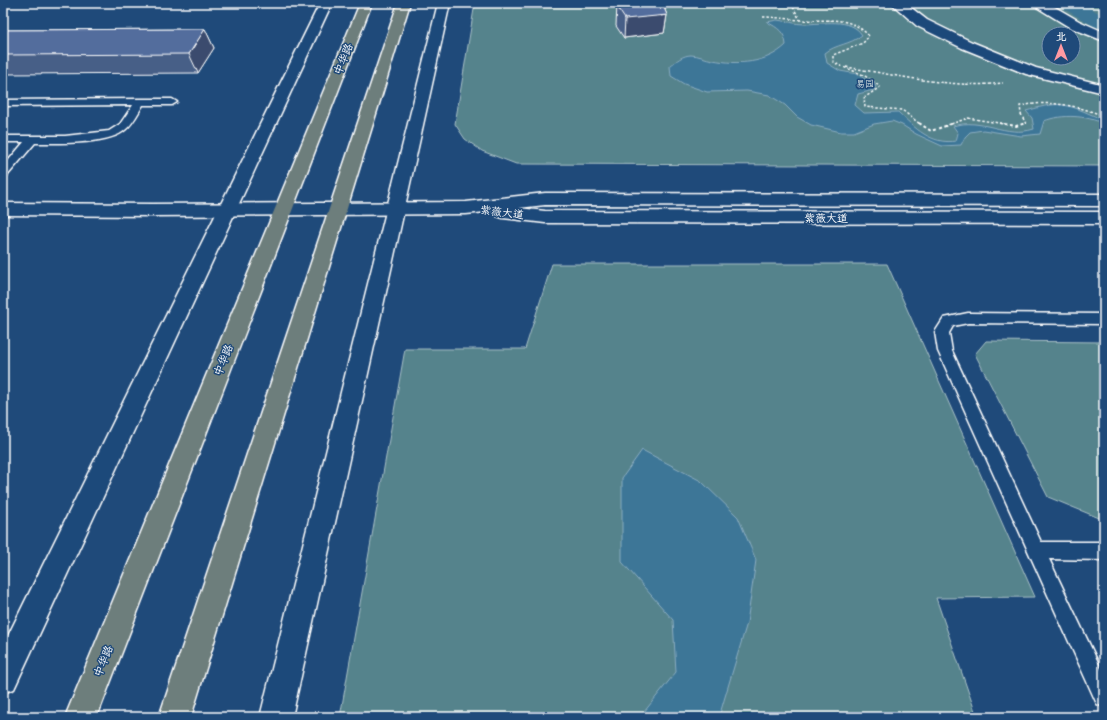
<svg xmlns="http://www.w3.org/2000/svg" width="1107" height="720" font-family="'Architects Daughter','LXGW WenKai TC',sans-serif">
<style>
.green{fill:#55838c;stroke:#aac1c6;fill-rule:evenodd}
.water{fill:#3d7697;stroke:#8badc1}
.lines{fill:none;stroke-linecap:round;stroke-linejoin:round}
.canal{fill:#3d7697;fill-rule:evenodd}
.lane-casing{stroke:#fff;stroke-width:3}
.street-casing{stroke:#fff;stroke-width:3}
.secondary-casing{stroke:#fff;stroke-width:3}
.highway-casing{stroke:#fff;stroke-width:3}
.path-far1{stroke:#fff;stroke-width:1.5;stroke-dasharray:2.5 2;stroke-linecap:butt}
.path{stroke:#fff;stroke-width:2;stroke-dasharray:3 2.5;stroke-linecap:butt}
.lane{fill:#1f4a7a;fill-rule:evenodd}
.street{fill:#1f4a7a;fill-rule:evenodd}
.secondary{fill:#1f4a7a;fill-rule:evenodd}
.highway{fill:#6d7e7c;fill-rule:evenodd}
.wall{fill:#475e87;stroke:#fff}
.shaded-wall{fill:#3a4c6e;stroke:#fff}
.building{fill:#536d9d;stroke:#fff}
.labels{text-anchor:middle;stroke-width:3;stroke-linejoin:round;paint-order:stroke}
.far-park-label{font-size:9px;fill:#d4e0e2;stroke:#1f4a7a}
.street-label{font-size:11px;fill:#fff;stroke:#1f4a7a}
</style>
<rect width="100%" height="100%" fill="#1f4a7a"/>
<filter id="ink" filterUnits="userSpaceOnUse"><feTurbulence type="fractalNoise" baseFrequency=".025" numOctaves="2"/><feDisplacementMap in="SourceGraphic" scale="8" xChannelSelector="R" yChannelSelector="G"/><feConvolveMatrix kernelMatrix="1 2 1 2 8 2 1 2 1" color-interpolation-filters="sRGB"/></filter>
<g filter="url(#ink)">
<path class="green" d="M475,3H1104V166L516,164L482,151L465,139L455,124ZM1049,34H1073V58H1049Z
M552,264H887L1035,597L936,598L977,717H340L405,349H525Z
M986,341L1104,342V520L1048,497L975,354Z"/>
<path class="water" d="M777,20C786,21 795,24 804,24C822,24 851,17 862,35C850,45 836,44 825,53L827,63L840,71L857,74L876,86L874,90L858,94L855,105L864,113L898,112C915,128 931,145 956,141L958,133L953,126C982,117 1006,138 1034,129L1032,118L1026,111C1037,108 1052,103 1063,105C1077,107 1091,115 1104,120V124C1086,115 1062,114 1044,121L1040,134L1021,136L983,130L970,132L965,137L961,145L942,146L916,134L902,125L892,121L874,124L854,132H841L811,125L797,117L785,105L769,95L747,91L707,92L684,84L671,76L670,66C676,61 683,55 691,55C698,55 706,59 713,60C738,65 766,64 786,45C785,32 778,28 767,22Z
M642,450L701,481L738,517L756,560L747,623L719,717H640L676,672L673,620L622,562V478Z"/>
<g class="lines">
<path class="canal" d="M1059,3H1081L1104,16V30L1097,28L1061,7Z"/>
<g class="lane-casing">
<path id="lane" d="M139,99H172L177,102L172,105H143C138,113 133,124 125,130C109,145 56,143 35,143L7,176L3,177V167L24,142H3V136H65L109,131L120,124L133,105L3,106V100Z
M968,313L1104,314V324L968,323L953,326L949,333L952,351L1041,542H1104V560L1049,559L1104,675V707L1097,704L938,351L935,332L944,318Z"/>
</g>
<g class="street-casing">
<path id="street" d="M320,3H332L14,689L3,693V646Z
M438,3H450L292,717H260Z
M891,3H905L927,20L972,42L1036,68L1104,85V93L1026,74L962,48L917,26Z
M1033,3H1048L1079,21L1104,32V41L1069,27L1035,6Z"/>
</g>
<g class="secondary-casing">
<path id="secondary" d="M545,193L1104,194V206L545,205L519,208L545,211L1104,212V224L545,223L503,218L497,216L494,212L495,211L466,214L153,216L3,215V203L153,204L466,202Z"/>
</g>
<g class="highway-casing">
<path id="highway" d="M360,3H372L97,717H65Z
M398,3H410L191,717H159Z"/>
</g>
<path class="path-far1" d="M791,3L800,20
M763,17C775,17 788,19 800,20C826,22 849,14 869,36L863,43L833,55V61C839,67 848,68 856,72C865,75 873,81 880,87L864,98L865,107L902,110L920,124
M846,67C896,75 953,89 1003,83
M951,124L968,118L1005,124
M1026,124L1021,114L1020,106C1050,100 1076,105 1104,116"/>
<path class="path" d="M919,123L931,131L954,123
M999,123L1016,126L1026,123"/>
<use href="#lane" class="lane"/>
<use href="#street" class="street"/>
<use href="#secondary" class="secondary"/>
<use href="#highway" class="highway"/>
</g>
<path class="wall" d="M617,3L667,7L665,10L667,15L664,33L624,38L616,26Z
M205,29L214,48L198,73L3,74V30Z"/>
<path class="shaded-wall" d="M660,3H677L667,7L661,16L667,15L664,33L624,38L625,19Z
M205,29L214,48L198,73L189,54Z"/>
<path class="building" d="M618,3H662L667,15L625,19L617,7Z
M205,29L189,54L3,55V30Z"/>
</g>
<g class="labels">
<g class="far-park-label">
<text x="865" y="87">易园</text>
</g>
<g class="street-label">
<text transform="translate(343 59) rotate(-68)" y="4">中华路</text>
<text transform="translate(502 212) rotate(7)" y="4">紫薇大道</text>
<text x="826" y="222">紫薇大道</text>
<text transform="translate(223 360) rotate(-68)" y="4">中华路</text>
<text transform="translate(103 661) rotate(-68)" y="4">中华路</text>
</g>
</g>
<rect width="1107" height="720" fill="none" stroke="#1f4a7a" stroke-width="16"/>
<rect x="8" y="8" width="1091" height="704" fill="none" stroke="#fff" stroke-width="1.5" filter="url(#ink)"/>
<g transform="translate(1061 46)"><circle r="19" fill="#1f4a7a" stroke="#7992af"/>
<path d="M0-3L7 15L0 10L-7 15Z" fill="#ff9aa2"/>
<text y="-6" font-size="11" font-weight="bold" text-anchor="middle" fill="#ffffff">北</text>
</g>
</svg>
